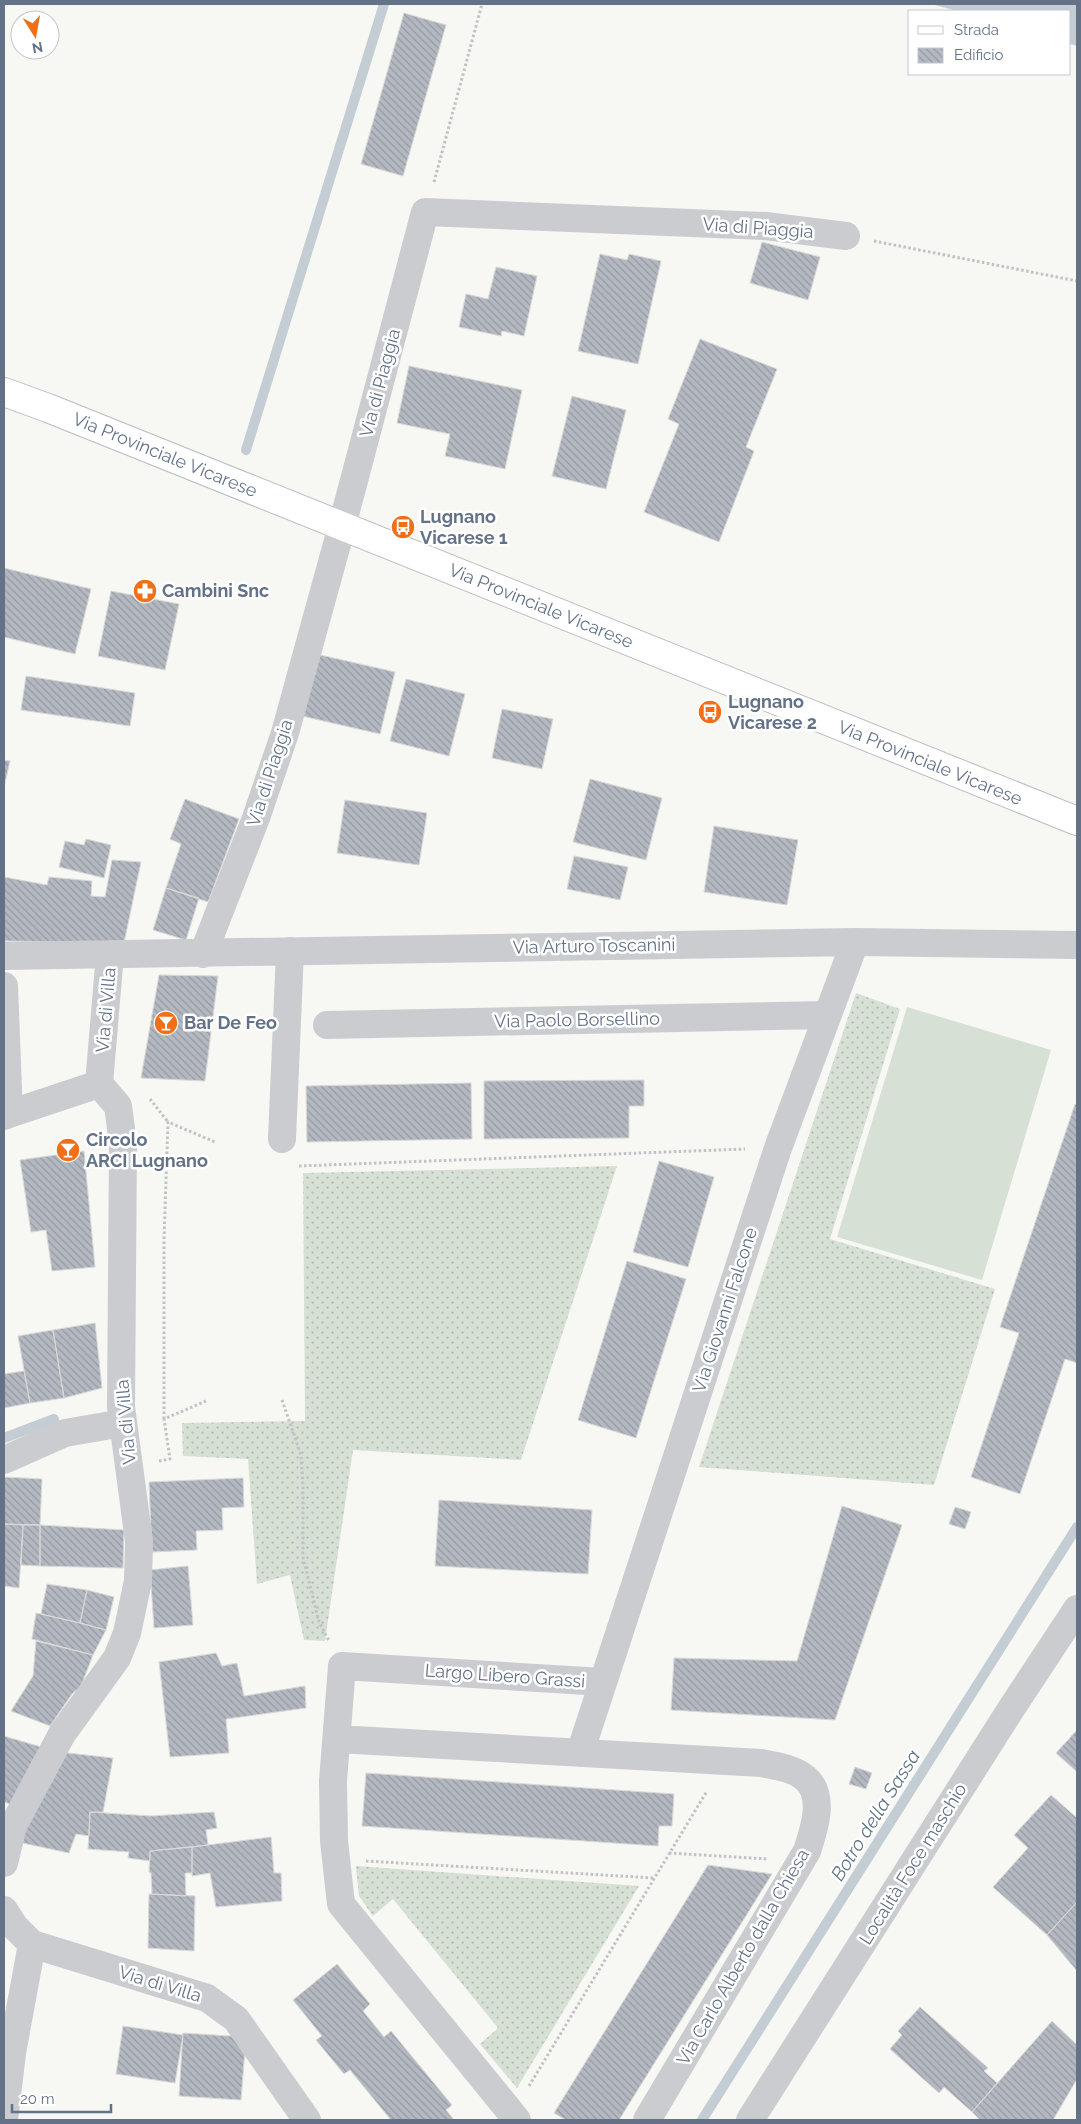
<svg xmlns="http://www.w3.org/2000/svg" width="1081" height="2124" font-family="Raleway,sans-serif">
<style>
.grass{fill:url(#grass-dots)}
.garden{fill:#d7e0d5}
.water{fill:#c5cdd4}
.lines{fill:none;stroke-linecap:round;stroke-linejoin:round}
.stream{stroke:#c5cdd4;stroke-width:10}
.building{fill:url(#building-back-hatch);stroke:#d9d9d7}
.major-casing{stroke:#babdc2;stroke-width:30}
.path{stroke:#c0c2c5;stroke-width:3;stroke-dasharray:2.5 2.5;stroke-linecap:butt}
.minor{stroke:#caccd0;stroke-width:28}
.major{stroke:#fff;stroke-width:28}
.labels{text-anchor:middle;stroke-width:5;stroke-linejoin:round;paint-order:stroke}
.street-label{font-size:18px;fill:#647288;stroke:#fff}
.poi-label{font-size:18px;font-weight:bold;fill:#647288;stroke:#fff;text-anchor:start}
.water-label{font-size:19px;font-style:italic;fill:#5f7483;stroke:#fff}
</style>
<defs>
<pattern id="grass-dots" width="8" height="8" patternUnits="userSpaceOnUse" patternTransform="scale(1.25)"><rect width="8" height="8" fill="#d7e0d5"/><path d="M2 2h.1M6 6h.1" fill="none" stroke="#b2bab3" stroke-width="1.8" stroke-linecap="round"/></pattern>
<pattern id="building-back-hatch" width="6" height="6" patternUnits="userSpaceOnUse" patternTransform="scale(1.25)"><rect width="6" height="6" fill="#b4b9c1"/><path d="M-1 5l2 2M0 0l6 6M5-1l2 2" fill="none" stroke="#969ba3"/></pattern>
</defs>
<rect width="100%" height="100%" fill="#f7f8f4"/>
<path class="grass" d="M856,993L900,1009L830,1239L995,1289L934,1485L699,1467Z
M617,1166L521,1460L353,1450L325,1641L304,1640L290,1575L257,1584L248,1459L183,1456L182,1423L305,1421L303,1173Z
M356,1866L639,1886L517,2088L480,2044L498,2028L393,1899L373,1916L359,1896Z"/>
<path class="garden" d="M907,1007L1051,1050L982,1280L837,1237Z"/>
<path class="water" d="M931,4H1077V46L1070,44V11H957Z"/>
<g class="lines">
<path class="stream" d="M246,450L384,4
M4,1438L54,1419
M702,2120L1077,1527"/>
</g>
<path class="building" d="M404,13L446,25L403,176L361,164Z
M762,242L820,257L808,300L750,283Z
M600,254L627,260L629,254L661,261L638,364L578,351Z
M496,267L537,276L524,336L502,331L501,336L459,327L466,294L488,299Z
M700,339L777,369L746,447L754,451L719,542L644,512L679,424L668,419Z
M409,366L522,390L505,469L445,456L450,434L397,423Z
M572,396L626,410L606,489L552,476Z
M4,568L91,589L75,654L4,637Z
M111,591L179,604L165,670L98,656Z
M316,654L395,672L380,734L302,716Z
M26,676L135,693L130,726L21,710Z
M406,679L465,694L449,756L390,741Z
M502,709L553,719L542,769L492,758Z
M4,760L10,761L4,787Z
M590,779L662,798L646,860L573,842Z
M185,799L239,819L208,902L166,888L181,844L170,839Z
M345,800L427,813L419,865L337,853Z
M714,826L798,840L787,905L704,892Z
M86,839L111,845L104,878L59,867L65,841L84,845Z
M574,856L628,867L620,900L567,889Z
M112,860L141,862L124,943L4,941V877L47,885L49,877L92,881L91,896L105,897Z
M166,888L199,898L186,940L153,930Z
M159,975L218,976L205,1081L141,1078Z
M644,1080V1106H629V1138L484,1139V1081Z
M471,1083L472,1139L307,1142L306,1086Z
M1075,1104L1077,1105V1363L1065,1359L1020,1494L971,1477L1019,1333L1000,1327Z
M84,1151L95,1267L52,1271L46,1230L31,1232L20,1160Z
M659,1161L714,1177L688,1267L633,1252Z
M627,1261L686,1279L636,1438L578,1420Z
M95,1323L102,1388L64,1398L53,1330Z
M53,1330L64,1398L30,1403L18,1336Z
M24,1371L30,1403L4,1408V1374Z
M4,1477L42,1479L40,1525L4,1524Z
M243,1478L244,1507L222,1508L223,1530L196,1531L197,1550L152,1552L149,1482Z
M439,1500L592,1510L588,1574L435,1566Z
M842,1506L902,1525L835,1720L671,1710L674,1658L797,1661Z
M955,1507L971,1512L965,1529L949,1524Z
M4,1524L23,1525L19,1588L4,1586Z
M23,1525H40V1566L21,1565Z
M40,1525L124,1530L123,1568L40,1566Z
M188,1566L193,1625L154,1628L150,1570Z
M47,1584L87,1590L80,1623L41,1614Z
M87,1590L114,1597L106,1630L80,1623Z
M36,1613L80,1623L106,1630L93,1655L32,1639Z
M36,1641L93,1655L81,1686L72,1694L50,1726L11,1711L33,1676Z
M216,1653L222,1666L237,1663L244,1696L305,1686L306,1708L226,1719L229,1753L170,1757L159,1662Z
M1077,1730V1772L1056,1753Z
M4,1736L48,1749L16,1806L4,1802Z
M59,1752L113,1758L103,1812H90L89,1836L76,1834L69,1853L18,1842Z
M855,1767L872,1773L866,1789L849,1784Z
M366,1773L674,1794L672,1826H659L658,1846L362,1826Z
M1051,1795L1077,1818V1902L1047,1935L993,1887L1028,1848L1014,1835Z
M90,1812L151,1816L214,1812L217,1828L206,1830L208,1845L150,1851V1861L128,1858L129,1852L88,1849Z
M271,1837L274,1873H281L282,1901L216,1907L210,1873L192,1876V1847Z
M192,1847V1873H185L186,1896L152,1894L151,1873L149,1872L150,1851Z
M708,1865L772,1874L619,2120H566L554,2113Z
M149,1894L195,1896L194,1951L148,1948Z
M1077,1902V1971L1047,1935Z
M337,1964L370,2004L363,2011L384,2037L391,2031L452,2105L446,2110L454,2120H391L350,2070L344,2074L316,2040L322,2036L293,2000Z
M920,2007L988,2068L984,2071L997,2083L972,2112L944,2087L939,2093L890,2049L902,2035L898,2031Z
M1052,2021L1077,2045V2079L1053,2120H980L972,2112Z
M123,2026L183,2035L175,2083L116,2074Z
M183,2033L246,2037L241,2100L179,2096Z"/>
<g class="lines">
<g class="major-casing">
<path id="major" d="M4,392L48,408L1077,821"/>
</g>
<path class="path" d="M434,182L482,4
M874,241L1077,281
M150,1099L168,1122
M299,1166L745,1149
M282,1400L301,1455L303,1487V1557L319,1622L329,1641
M164,1419V1239L168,1122L215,1142
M159,1461L170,1459L164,1419L206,1401
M669,1853L768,1859
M366,1861L654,1878
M529,2086L707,1791"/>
<path class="minor" d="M203,954L256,818L285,733L342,526L425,212L765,226L846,236
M4,956L855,942L1077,945
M4,986L9,1114L4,1116
M327,1025L826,1015
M9,1114L99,1084
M282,1139L290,951
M4,1460L65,1433L123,1423
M337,1739L761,1763C776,1766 793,1768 805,1778C826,1795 814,1830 807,1851L647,2120
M580,1753L778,1148L855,942
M4,1863L13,1826L62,1734L117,1658L127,1633L138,1581L139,1541L121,1407L123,1144L118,1106L99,1084L110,954
M4,1910L15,1927L32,1944L207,1998L236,2019L307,2120
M4,2120L12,2053L32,1944
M517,2120L341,1904L334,1841L333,1781L342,1666L603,1682
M750,2120L1011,1709L1077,1609"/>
<use href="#major" class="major"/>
</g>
<defs>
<g id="bus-disc" transform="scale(1.25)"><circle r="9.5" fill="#f26f1a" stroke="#fff"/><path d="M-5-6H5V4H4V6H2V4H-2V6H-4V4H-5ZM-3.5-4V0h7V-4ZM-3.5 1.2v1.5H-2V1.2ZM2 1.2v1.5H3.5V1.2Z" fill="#fff"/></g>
<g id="pharmacy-disc" transform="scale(1.25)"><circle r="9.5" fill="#f26f1a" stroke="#fff"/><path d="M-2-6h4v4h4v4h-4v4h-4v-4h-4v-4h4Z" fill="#fff"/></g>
<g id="bar-disc" transform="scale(1.25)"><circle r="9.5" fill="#f26f1a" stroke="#fff"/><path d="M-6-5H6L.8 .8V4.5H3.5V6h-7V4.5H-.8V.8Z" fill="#fff"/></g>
</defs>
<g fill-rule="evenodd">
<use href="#bus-disc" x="403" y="527"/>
<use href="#pharmacy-disc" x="145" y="591"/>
<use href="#bus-disc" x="710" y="712"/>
<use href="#bar-disc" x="166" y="1023"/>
<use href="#bar-disc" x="68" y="1150"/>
</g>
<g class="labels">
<g class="street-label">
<text transform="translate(758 228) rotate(4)" y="6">Via di Piaggia</text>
<text transform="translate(380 383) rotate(-75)" y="6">Via di Piaggia</text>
<text transform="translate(165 455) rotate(22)" y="6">Via Provinciale Vicarese</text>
<text transform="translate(541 606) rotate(22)" y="6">Via Provinciale Vicarese</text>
<text transform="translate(930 763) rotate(22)" y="6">Via Provinciale Vicarese</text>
<text transform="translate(270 773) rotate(-72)" y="6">Via di Piaggia</text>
<text transform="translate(594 946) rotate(-1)" y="6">Via Arturo Toscanini</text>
<text transform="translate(106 1010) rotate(-85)" y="6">Via di Villa</text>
<text transform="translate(577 1020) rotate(-1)" y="6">Via Paolo Borsellino</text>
<text transform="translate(725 1310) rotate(-72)" y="6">Via Giovanni Falcone</text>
<text transform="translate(126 1422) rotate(-95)" y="6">Via di Villa</text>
<text transform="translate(505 1676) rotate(4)" y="6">Largo Libero Grassi</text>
<text transform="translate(913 1864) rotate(-58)" y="6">Località Foce maschio</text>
<text transform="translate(743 1957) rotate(-60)" y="6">Via Carlo Alberto dalla Chiesa</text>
<text transform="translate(160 1984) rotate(17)" y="6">Via di Villa</text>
</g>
<g class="poi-label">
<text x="420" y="523">Lugnano<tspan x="420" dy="21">Vicarese 1</tspan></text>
<text x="162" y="597">Cambini Snc</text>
<text x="728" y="708">Lugnano<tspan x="728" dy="21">Vicarese 2</tspan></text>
<text x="184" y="1029">Bar De Feo</text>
<text x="86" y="1146">Circolo<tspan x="86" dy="21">ARCI Lugnano</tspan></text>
</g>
<g class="water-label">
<text transform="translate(875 1815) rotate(-58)" y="7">Botro della Sassa</text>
</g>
</g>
<rect width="1081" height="2124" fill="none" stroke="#647288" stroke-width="10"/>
<rect x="908" y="10" width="162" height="65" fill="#ffffff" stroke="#c1c7cf"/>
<rect x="918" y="26" width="25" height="8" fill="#ffffff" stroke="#c1c7cf"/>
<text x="954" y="35" font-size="15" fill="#647288">Strada</text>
<rect x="918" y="48" width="25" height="15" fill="url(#building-back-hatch)" stroke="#c1c7cf"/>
<text x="954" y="60" font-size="15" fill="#647288">Edificio</text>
<g transform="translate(35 35) rotate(169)"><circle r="24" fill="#ffffff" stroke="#c1c7cf"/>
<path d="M0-4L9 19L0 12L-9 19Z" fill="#f26f1a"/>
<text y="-8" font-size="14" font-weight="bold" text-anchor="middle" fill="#647288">N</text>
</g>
<path d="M12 2104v8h99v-8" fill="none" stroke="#647288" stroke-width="2.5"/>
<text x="20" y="2104" font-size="15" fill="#647288" stroke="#ffffff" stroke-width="4" paint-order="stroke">20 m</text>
</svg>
